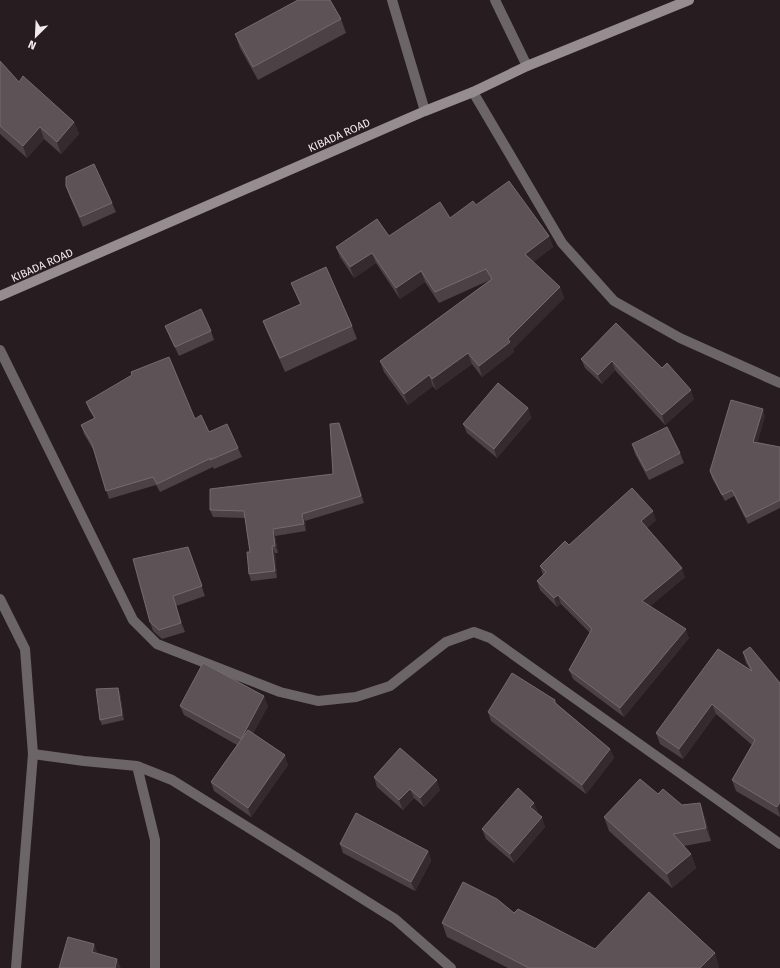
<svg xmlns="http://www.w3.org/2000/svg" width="780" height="968" font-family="'Fira Sans',sans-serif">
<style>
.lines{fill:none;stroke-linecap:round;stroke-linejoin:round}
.service{stroke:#6b6567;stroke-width:10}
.minor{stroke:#6b6567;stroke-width:10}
.secondary{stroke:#968d90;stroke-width:10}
.wall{fill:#4c4144}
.shaded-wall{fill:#352b2e}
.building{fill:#5d5356;stroke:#756b6e}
.labels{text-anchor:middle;stroke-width:3.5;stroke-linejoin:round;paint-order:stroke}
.street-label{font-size:11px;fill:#f2ebed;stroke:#271d20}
</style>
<rect width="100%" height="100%" fill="#271d20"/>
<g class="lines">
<path class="service" d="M495,0L527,66
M33,754L84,761L137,766L155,840V968
M137,766L172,780L395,919L451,968"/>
<path class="minor" d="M392,0L425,111
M473,92L562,243L614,301L680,338L780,383
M0,350L133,620L157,644L280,692L318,701L356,697L390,686L446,642L474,632L490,638L780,844
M0,599L25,649L33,754L16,968"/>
<path class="secondary" d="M0,296L425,111L473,92L527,66L689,0"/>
</g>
<path class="wall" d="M341,19L346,33L258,80L240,48L235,34Z
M0,61L19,82L74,122L79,134L61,154L44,139L27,158L0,134Z
M66,186L112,203L116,212L83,227L69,195Z
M476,205L549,236L553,247L533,262L560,287L564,298L513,349L514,352L482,377L472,364L436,390L433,386L408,405L384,372L380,361L490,280L439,303L425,282L400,299L376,263L354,278L340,257L336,247L389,236L450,218Z
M291,283L352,326L357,339L285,372L268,334L263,321L300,304Z
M616,323L694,399L665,425L615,370L602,384L585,368L581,359Z
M165,326L211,331L214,340L179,356L169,335Z
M86,402L195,419L209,432L238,448L242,457L214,469L213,467L160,492L156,485L109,499L94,451L84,434L81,425L94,418L89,410Z
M528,408L531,418L497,458L467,433L463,424Z
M765,416L757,442L780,447V508L748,524L734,496L725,501L712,478L710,471Z
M342,430L364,503L305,521L306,531L275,536L278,553H275L277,578L251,581L249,574L250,552L245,518L213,517L210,510L333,474Z
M632,444L680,453L684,463L649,480L635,454Z
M656,520L647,528L685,577L650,606L689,638L624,717L573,679L569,670L590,633L561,604L557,607L540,590L537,581L543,575L540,566L569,545Z
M188,547L205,596L176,606L185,632L162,639L153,631L150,622Z
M743,652L780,683V817L736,791L732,780L752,745L716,714L683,759L660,744L656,733L750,669L746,663Z
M118,688L120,693L124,720L102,725L100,720Z
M555,700L557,704L610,749L614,758L586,794L491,721L488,712Z
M180,706H268L253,733L288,765L251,817L214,791L211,782L237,745L184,715Z
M374,777L440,790L424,807L414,798L403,810L377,787Z
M658,794L682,805L705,817L711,841L684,846L691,854L696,868L672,888L609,831L604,817Z
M538,812L537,813L545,827L514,863L486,839L482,829Z
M340,844L428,851L431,861L415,891L343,853Z
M514,913L595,949L719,966L718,968H508L447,937L442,923Z"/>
<path class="shaded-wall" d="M74,122L79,134L61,154L57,142Z
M40,127L44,139L27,158L23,146Z
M549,236L553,247L529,265L525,254Z
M372,253L376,263L354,278L350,267Z
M421,271L425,282L400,299L396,288Z
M560,287L564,298L513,349L514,352L482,377L479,366L508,339Z
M468,353L472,364L436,390L432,379Z
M612,361L615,370L602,384L598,375Z
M429,375L433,386L408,405L404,394Z
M691,390L694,399L665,425L662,415Z
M528,408L531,418L497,458L494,449Z
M763,409L765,416L756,448L753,442Z
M339,423L342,430L364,503L361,496Z
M653,511L656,520L645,530L641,521Z
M302,514L305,521L306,531L304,524Z
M273,529L275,536L278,553L275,546Z
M272,546L275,553L277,578L275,571Z
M682,568L685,577L646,610L642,601Z
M558,595L561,604L557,607L554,598Z
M173,596L176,606L185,632L181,623Z
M686,629L689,638L624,717L620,708Z
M118,688L120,693L124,720L122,715Z
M264,696L268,706L245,749L241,739Z
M712,704L716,714L683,759L679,749Z
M610,749L614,758L586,794L582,785Z
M285,755L288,765L251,817L248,808Z
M437,780L440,790L424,807L420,798Z
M410,789L414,798L403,810L399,800Z
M780,802V816L777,807Z
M534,803L538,812L534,817L530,807Z
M700,803L705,817L711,841L706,828Z
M542,817L545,827L514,863L510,854Z
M428,851L431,861L415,891L411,882Z
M691,854L696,868L672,888L667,874Z
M94,944L98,954L92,952Z
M715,953L719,966L718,968H700Z
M117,959L121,968H115Z"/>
<path class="building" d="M298,0H330L341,19L253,67L235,34Z
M0,61L19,82L23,76L74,122L57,142L40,127L23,146L0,126Z
M94,164L112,203L80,217L66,186V177Z
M509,181L549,236L525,254L560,287L508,339L510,342L479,366L468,353L432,379L429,375L404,394L380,361L492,279L486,269L435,292L421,271L396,288L372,253L350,267L336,247L377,219L389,236L440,202L450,218L473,201L476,205Z
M326,267L352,326L280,358L263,321L301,304L291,283Z
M201,309L211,331L175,347L165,326Z
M616,323L662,368L667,363L691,390L662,415L612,361L598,375L581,359Z
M169,357L195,419L201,415L209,432L227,424L238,448L210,460L211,458L157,484L153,477L106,491L92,444L81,425L95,418L86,402L132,375L131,372Z
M498,383L528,408L494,449L463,424Z
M731,400L763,409L753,442L780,447V500L746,517L732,490L722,495L710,471Z
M339,423L361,496L302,514L304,524L273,529L275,546H272L275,571L249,574L247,552H250L244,511L210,510V489L333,474L330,424Z
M667,427L680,453L646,471L632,444Z
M632,488L653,511L641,521L682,568L642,601L686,629L620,708L569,670L592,629L558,595L554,598L537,581L546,572L540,566L565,541L569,545Z
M188,547L202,586L173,596L181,623L159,630L150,622L133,559Z
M750,647L780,683V802L777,807L732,780L755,740L712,704L679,749L656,733L718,649L752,671L743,652Z
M203,663L264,696L241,739L180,706Z
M512,673L555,700L554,702L610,749L582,785L488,712Z
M118,688L122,715L100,720L96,689Z
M248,730L285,755L248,808L211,782Z
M400,748L437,780L420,798L410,789L399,800L374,777Z
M640,779L658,794L663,789L682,805L700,803L706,828L673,834L691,854L667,874L604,817Z
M518,788L534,803L530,807L542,817L510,854L482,829Z
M356,813L428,851L411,882L340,844Z
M463,882L497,899L514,913L518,909L595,949L649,892L715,953L700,968H529L442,923Z
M68,937L94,944L92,952L117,959L115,968H59Z"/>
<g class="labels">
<g class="street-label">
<text transform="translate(339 135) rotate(-24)" y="4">KIBADA ROAD</text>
<text transform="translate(42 265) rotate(-24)" y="4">KIBADA ROAD</text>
</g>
</g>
<g transform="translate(36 36) rotate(204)" stroke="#271d20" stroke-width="3" paint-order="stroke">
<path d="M0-3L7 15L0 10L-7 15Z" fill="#f2ebed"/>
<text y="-6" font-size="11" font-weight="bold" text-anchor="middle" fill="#f2ebed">N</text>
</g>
</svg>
